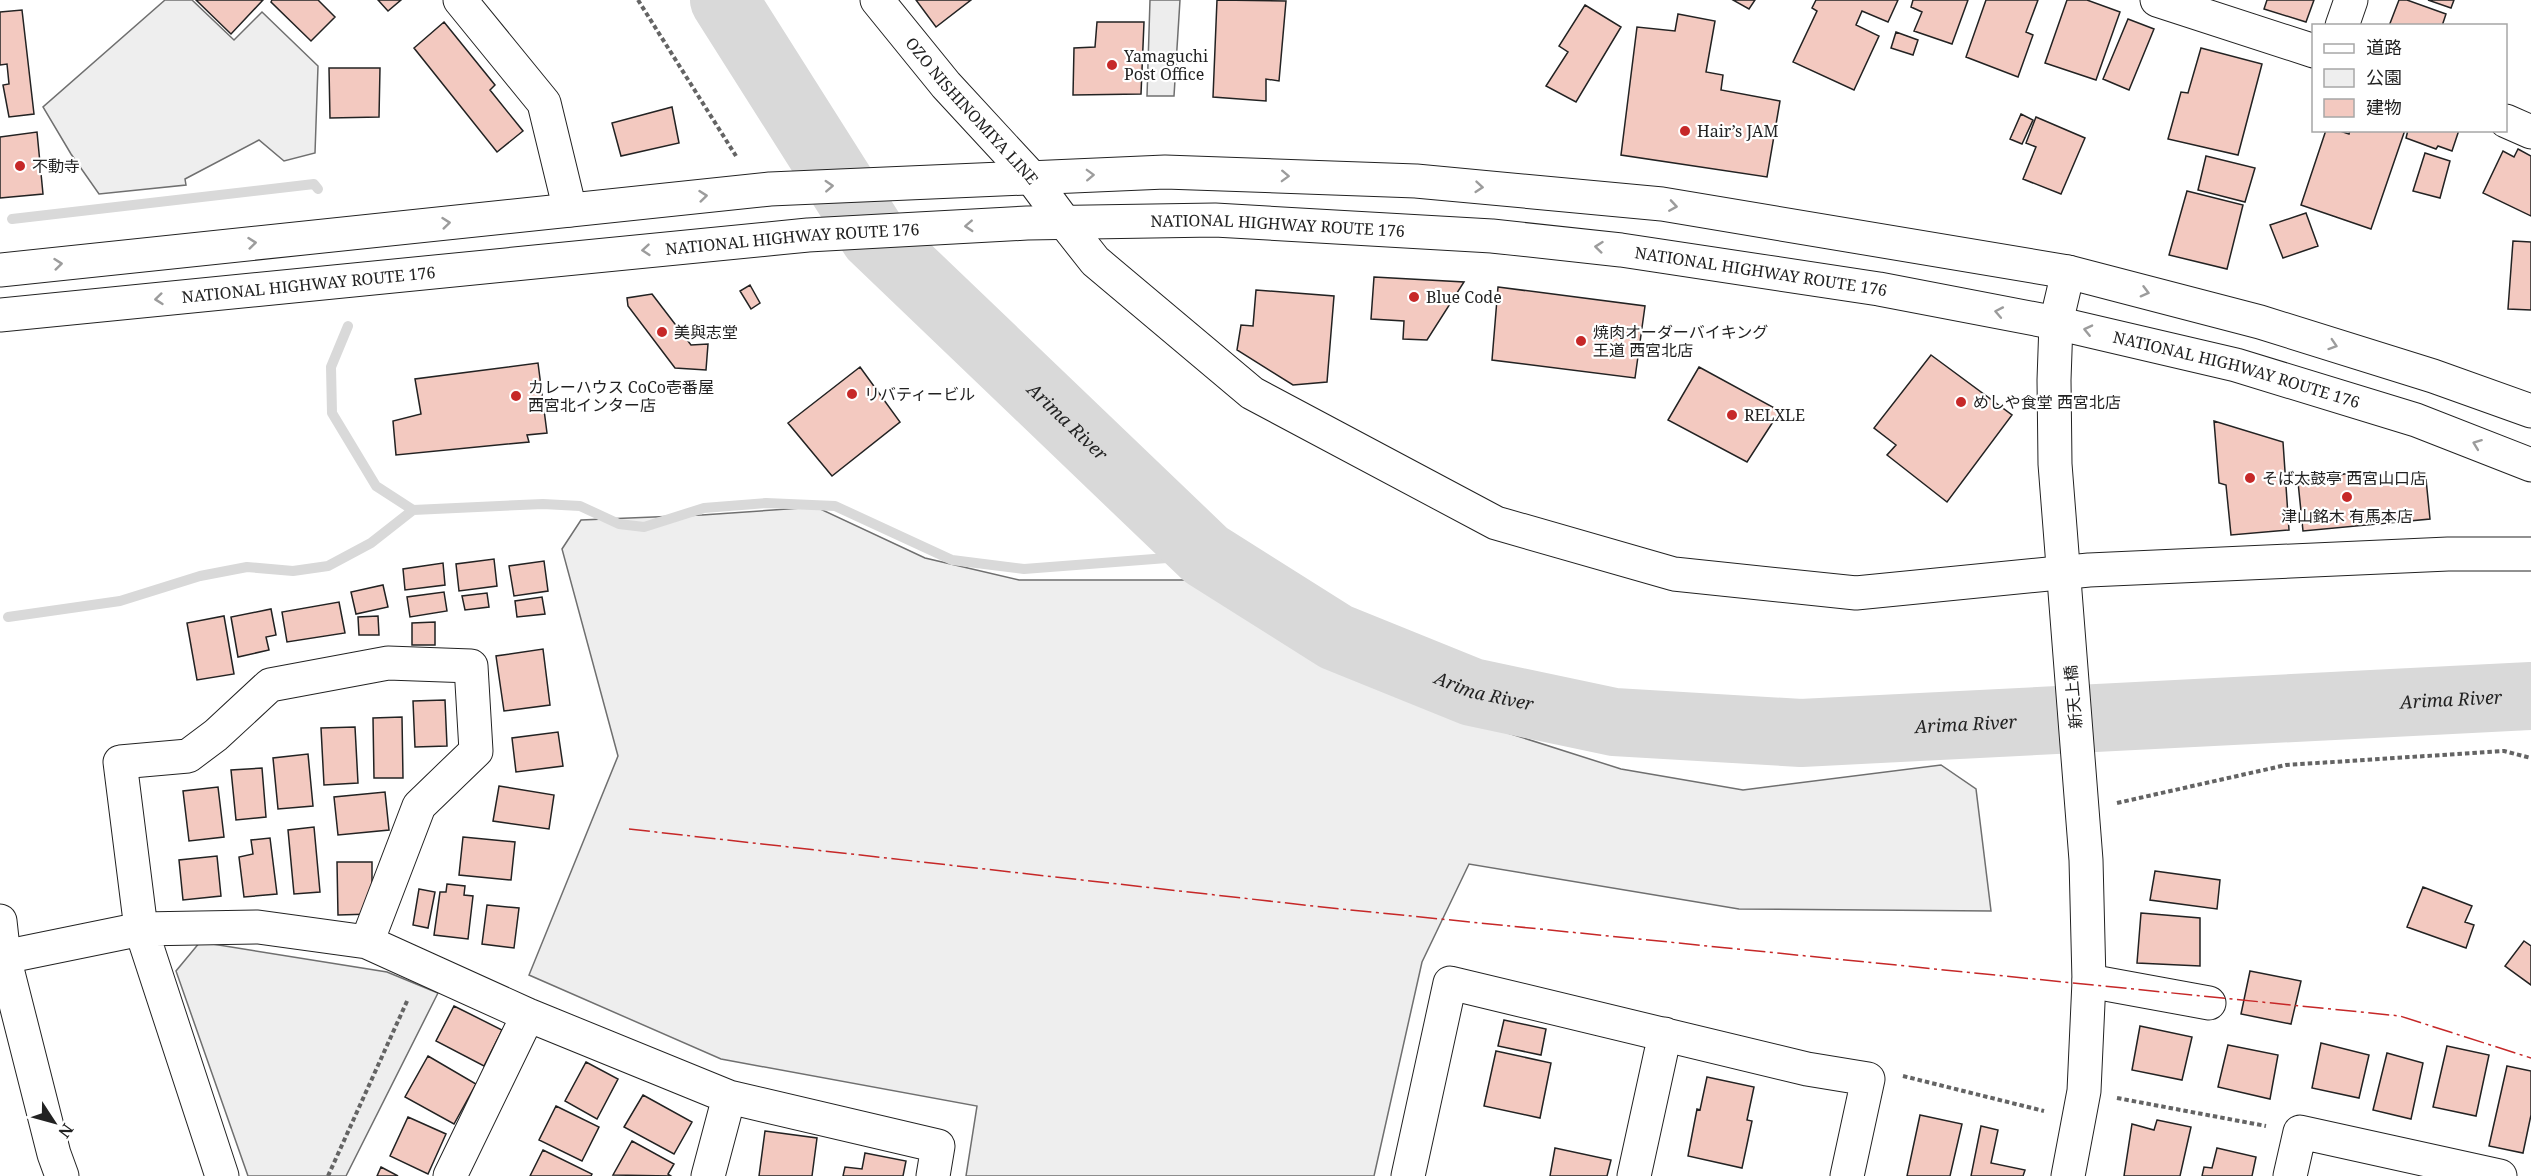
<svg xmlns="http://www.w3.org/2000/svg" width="2531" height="1176" font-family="'Noto Serif','Noto Sans JP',serif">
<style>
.green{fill:#eee;stroke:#6f6f6f;stroke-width:1.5}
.parking{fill:#ededed;stroke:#6f6f6f;stroke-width:1.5}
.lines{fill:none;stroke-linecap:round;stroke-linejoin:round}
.stream{stroke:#d9d9d9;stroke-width:10}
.river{stroke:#d9d9d9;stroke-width:68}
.building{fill:#f3c9c0;stroke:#222;stroke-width:1.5}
.minor-casing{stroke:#222;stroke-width:35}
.tertiary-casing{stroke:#222;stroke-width:35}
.primary-casing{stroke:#222;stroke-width:35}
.trunk-casing{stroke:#222;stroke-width:35}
.path{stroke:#646464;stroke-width:4;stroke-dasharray:4.5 3;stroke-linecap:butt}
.minor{stroke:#fff;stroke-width:33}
.tertiary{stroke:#fff;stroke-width:33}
.primary{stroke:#fff;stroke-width:33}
.trunk{stroke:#fff;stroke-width:33}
.power{stroke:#c62828;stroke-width:1.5;stroke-dasharray:21 4.5 3 4.5;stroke-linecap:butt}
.oneway{stroke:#9c9c9c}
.poi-dot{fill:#c62828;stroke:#fff;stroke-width:2}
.labels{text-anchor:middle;stroke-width:4.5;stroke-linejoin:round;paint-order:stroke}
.poi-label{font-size:16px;fill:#222;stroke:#fff;text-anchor:start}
.street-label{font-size:16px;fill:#222;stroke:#fff}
.water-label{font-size:18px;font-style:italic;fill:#222;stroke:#fff}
</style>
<rect width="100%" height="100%" fill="#fff"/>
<path class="green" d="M165,0H192L234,40L262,12L318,66L315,153L284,161L259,140L185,179L186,185L99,194L71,154L43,107Z
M816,507L925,558L1019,580H1186L1508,733L1621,769L1743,790L1941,765L1976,789L1991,911L1739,909L1469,864L1422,962L1374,1176H966L977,1106L721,1059L529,975L618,756L562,549L581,520L702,515Z
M200,942L387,972L438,993L346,1176H248L176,971Z"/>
<path class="parking" d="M1150,0H1180L1174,96H1147Z"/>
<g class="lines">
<path class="stream" d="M12,219L314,184L318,189
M348,326L331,367L332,413L376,486L413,510L543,504L580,506L619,524L644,527L704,508L766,503L835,506L952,560L1024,569L1206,555
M8,617L120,601L200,576L247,567L293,571L328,566L371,543L413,510"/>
<path class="river" id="s1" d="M724,0L874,237L1206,555L1336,637L1472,692L1614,722L1801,733L2531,696"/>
</g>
<path class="building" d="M196,0H263L231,34Z
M272,0H318L335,17L311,41L271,2Z
M378,0H401L388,11Z
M916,0H971L936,27Z
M1217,0L1286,1L1279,81L1266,79V101L1213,97Z
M1733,0H1755L1749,9Z
M1816,0H1898L1888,22L1862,11L1856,25L1879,36L1854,90L1793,62L1817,11L1812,8Z
M1913,0H1968L1952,44L1914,31L1922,12L1911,7Z
M1986,0H2038L2026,32L2033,35L2018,77L1966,57Z
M2067,0H2087L2120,12L2096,80L2045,63Z
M2267,0H2314L2306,22L2264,9Z
M2399,0H2407L2446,14L2442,26H2389Z
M2428,0H2454L2451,8Z
M1585,5L1621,27L1576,102L1546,86L1568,52L1559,46Z
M22,10L34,114L9,117L3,85L9,84L7,64L0,65V12Z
M1678,14L1715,21L1706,72L1723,75L1721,90L1780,101L1767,177L1621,155L1637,27L1675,31Z
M2128,19L2154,29L2129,90L2103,79Z
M444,22L495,85L490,90L523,131L497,152L414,48Z
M1097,22H1144L1141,94L1073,95L1074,48L1095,47Z
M1896,32L1918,40L1913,55L1891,48Z
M2201,48L2262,64L2238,155L2168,139L2181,92L2188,93Z
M329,68H380L379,117L330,118Z
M672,107L679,143L621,156L612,123Z
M2021,114L2033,120L2022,144L2010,139Z
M2036,117L2085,138L2061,194L2023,179L2036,147L2026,143Z
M2326,130H2337L2349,134L2350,130H2405L2371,229L2301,205Z
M2408,130H2459L2452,151L2438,146L2436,149L2406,138Z
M37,132L43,194L0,198V137Z
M2518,149L2531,156V216L2483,193L2503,151L2514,157Z
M2425,153L2450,161L2440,198L2413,191Z
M2206,156L2255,168L2245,202L2198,190Z
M2187,191L2243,205L2227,269L2169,255Z
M2306,213L2318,246L2283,258L2270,225Z
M2513,241L2531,242V310L2508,309Z
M1374,277L1464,282L1427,340L1403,339L1404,321L1371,319Z
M750,285L760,303L751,309L740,291Z
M1498,287L1645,306L1635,378L1492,360Z
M1256,290L1334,296L1327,382L1293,385L1237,350L1241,325L1253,326Z
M652,294L691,345L708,344L706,370L675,368L628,306L627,298Z
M1931,355L2012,415L1947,502L1887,455L1896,445L1874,428Z
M538,363L547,433L527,435L529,442L396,455L393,421L421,414L415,379Z
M860,367L900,422L832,476L788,423Z
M1699,367L1780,411L1747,462L1668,420Z
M2214,421L2283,442L2289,530L2231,535L2226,485L2219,483Z
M2362,471L2363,485L2426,479L2430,519L2303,531L2298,482Z
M494,559L497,586L459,591L456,564Z
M544,561L548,591L514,596L509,566Z
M443,563L445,585L405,590L403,569Z
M383,585L388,607L356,614L351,592Z
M444,592L447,611L410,617L407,597Z
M487,593L489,607L465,610L462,596Z
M542,597L545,614L517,617L515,601Z
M339,602L345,633L287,642L282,612Z
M271,609L276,635L266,637L269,650L238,657L231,617Z
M224,616L234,674L197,680L187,623Z
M378,616L379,635H359L358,617Z
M435,622V645H412V623Z
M543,649L550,705L504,711L496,656Z
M445,700L447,746L415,747L413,701Z
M402,717L403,778H374L373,718Z
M355,727L358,783L324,785L321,728Z
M558,732L563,766L516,772L512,738Z
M308,754L313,806L278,809L273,758Z
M262,768L266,817L236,820L231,770Z
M499,786L554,795L549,829L493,821Z
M218,787L224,837L189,841L183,791Z
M385,792L389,830L338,835L334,797Z
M314,827L320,892L294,894L288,830Z
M463,837L515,842L511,880L459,875Z
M270,838L277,894L244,897L239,857L253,854L251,840Z
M217,856L221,896L183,900L179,860Z
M337,862H372V914L338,915Z
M2155,871L2220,880L2217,909L2150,900Z
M447,884L465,886L464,895L473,896L468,939L434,935L440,892H446Z
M2423,887L2472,906L2465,922L2474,925L2466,948L2407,927Z
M419,889L435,892L428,928L413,925Z
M487,905L519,908L514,948L482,944Z
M2141,913L2200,918V966L2137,963Z
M2524,941L2531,946V985L2505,966Z
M2250,971L2301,981L2291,1024L2241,1014Z
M454,1006L502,1030L484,1066L436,1041Z
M1504,1020L1546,1029L1541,1055L1498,1046Z
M2140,1026L2192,1037L2182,1080L2132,1070Z
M2321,1043L2369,1055L2359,1098L2312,1088Z
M2228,1045L2278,1055L2270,1099L2218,1087Z
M2447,1046L2489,1055L2476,1116L2433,1107Z
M1496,1051L1551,1063L1540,1118L1484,1106Z
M2387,1053L2423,1063L2411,1119L2373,1110Z
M428,1056L476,1084L454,1124L405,1097Z
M586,1062L618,1079L597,1119L565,1101Z
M2507,1066L2531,1071V1115L2523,1153L2489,1146Z
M1707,1077L1754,1087L1747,1120L1752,1121L1742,1168L1688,1156L1697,1109L1700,1110Z
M643,1095L692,1122L674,1154L624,1127Z
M556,1106L599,1127L582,1161L539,1140Z
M1920,1115L1962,1124L1950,1176H1907Z
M408,1117L446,1134L428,1174L390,1156Z
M2157,1120L2191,1127L2180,1176H2124L2132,1124L2154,1130Z
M1981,1126L1998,1130L1991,1163L2025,1170L2023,1176H1971Z
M765,1131L817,1138L812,1176H759Z
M632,1141L674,1164L668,1174L671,1176L613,1175Z
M1555,1148L1611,1160L1607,1176H1550Z
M2217,1148L2256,1157L2252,1176H2202L2204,1167L2212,1168Z
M543,1150L592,1174L591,1176H530Z
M865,1153L906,1161L903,1176H843L845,1167L862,1169Z
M381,1167L398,1176H377Z"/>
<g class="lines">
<g class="minor-casing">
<path id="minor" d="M460,0L544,103L570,210
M2157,0L2314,51
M2342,26L2351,0
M2506,121L2531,132
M1065,223L1095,261L1252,393L1496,523L1674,574L1856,593L2089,570L2448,554H2531
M4,957L141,929L258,927L367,942L528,1015L729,1097L938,1146L933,1176
M2089,981L2209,1003
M222,1176L141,929L120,762L188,756L216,735L270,685L388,663L471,666L476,751L419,806L367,942
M450,1176L528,1015
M708,1176L729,1097
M1408,1176L1450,983L1807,1069L1868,1079L1847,1176
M1634,1176L1665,1034
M2290,1176L2300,1132L2500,1176"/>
</g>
<g class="tertiary-casing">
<path id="tertiary" d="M2068,272L2056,323L2054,380L2055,464L2086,860L2089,981L2084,1091L2068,1176
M0,921L4,957L54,1154L62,1176"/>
</g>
<g class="primary-casing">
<g id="primary">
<path id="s2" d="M877,0L946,85L1031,177L1065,223"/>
</g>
</g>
<g class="trunk-casing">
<g id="trunk">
<path d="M0,270L770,189L1165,172L1416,181L1662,204L2068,272L2260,322L2433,376L2531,411"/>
<path id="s3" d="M0,315L808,235L1027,223L1215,220L1492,236L1621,250L1879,289L2056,323L2236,365L2416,420L2531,465"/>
</g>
</g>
<path class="path" d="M638,0L736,156
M2117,803L2286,765L2504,751L2531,758
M1903,1076L2044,1111
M2117,1098L2266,1126
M328,1176L408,999"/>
<use href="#minor" class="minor"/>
<use href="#tertiary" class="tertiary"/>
<use href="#primary" class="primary"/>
<use href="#trunk" class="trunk"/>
<path class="power" d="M629,829L1322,907L2400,1016L2531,1058"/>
</g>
<defs><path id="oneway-chevron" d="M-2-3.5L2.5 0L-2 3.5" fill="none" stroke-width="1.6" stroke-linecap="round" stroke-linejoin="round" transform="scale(1.5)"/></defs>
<g class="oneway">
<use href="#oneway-chevron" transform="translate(1090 175) rotate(-2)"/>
<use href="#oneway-chevron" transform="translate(1285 176) rotate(2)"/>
<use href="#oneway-chevron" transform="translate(829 186) rotate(-3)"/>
<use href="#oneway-chevron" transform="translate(1479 187) rotate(5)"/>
<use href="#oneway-chevron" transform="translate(703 196) rotate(-6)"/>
<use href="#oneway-chevron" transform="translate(1673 206) rotate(9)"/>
<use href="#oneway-chevron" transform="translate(446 223) rotate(-6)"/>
<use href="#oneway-chevron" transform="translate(969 226) rotate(177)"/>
<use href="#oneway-chevron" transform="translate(252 243) rotate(-6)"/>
<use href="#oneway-chevron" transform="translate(1599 247) rotate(-174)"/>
<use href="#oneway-chevron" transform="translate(646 250) rotate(175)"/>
<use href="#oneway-chevron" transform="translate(58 264) rotate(-6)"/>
<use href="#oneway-chevron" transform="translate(2145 292) rotate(15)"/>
<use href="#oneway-chevron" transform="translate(159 299) rotate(174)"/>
<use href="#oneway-chevron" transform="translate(1999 312) rotate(-169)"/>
<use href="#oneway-chevron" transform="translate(2088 330) rotate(-167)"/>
<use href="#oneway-chevron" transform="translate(2333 345) rotate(18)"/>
<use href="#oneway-chevron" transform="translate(2477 444) rotate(-159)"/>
</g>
<g class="poi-dot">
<circle cx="1112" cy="65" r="6"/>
<circle cx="1685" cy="131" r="6"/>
<circle cx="20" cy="166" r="6"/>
<circle cx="1414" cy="297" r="6"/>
<circle cx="662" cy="332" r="6"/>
<circle cx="1581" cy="341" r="6"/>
<circle cx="852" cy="394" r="6"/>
<circle cx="516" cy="396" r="6"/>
<circle cx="1961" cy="402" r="6"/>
<circle cx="1732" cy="415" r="6"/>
<circle cx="2250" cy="478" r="6"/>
<circle cx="2347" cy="497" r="6"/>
</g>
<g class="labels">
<g class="poi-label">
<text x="1124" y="62">Yamaguchi<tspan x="1124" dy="18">Post Office</tspan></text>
<text x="1697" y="137">Hair’s JAM</text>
<text x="32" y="172">不動寺</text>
<text x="1426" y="303">Blue Code</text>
<text x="674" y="338">美與志堂</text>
<text x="1593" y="338">焼肉オーダーバイキング<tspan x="1593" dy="18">王道 西宮北店</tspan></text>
<text x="528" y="393">カレーハウス CoCo壱番屋<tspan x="528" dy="18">西宮北インター店</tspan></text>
<text x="864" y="400">リバティービル</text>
<text x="1973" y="408">めしや食堂 西宮北店</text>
<text x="1744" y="421">RELXLE</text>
<text x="2262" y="484">そば太鼓亭 西宮山口店</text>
<text x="2347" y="522" text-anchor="middle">津山銘木 有馬本店</text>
</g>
<g class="street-label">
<text dy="6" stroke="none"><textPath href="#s2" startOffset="146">OZO NISHINOMIYA LINE</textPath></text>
<text dy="6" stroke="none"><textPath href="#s3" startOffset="1282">NATIONAL HIGHWAY ROUTE 176</textPath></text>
<text dy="6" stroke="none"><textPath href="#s3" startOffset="796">NATIONAL HIGHWAY ROUTE 176</textPath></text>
<text dy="6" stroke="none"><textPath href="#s3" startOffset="1768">NATIONAL HIGHWAY ROUTE 176</textPath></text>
<text dy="6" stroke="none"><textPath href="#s3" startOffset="310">NATIONAL HIGHWAY ROUTE 176</textPath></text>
<text dy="6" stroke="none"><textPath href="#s3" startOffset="2254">NATIONAL HIGHWAY ROUTE 176</textPath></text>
<text transform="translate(2073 697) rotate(-95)" y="6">新天上橋</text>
</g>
<g class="water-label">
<text dy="6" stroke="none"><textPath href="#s1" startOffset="548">Arima River</textPath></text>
<text dy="6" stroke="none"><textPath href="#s1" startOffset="1052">Arima River</textPath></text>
<text dy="6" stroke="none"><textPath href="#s1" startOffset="2024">Arima River</textPath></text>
<text dy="6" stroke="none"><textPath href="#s1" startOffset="1538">Arima River</textPath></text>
</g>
</g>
<rect x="2312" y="24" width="195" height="108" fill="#ffffff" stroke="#a7a7a7" stroke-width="1.5"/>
<rect x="2324" y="44" width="30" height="9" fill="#ffffff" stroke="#a7a7a7" stroke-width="1.5"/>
<text x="2366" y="54" font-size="18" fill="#222222">道路</text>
<rect x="2324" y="69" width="30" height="18" fill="#eeeeee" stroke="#a7a7a7" stroke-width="1.5"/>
<text x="2366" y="84" font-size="18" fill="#222222">公園</text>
<rect x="2324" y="99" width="30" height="18" fill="#f3c9c0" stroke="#a7a7a7" stroke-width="1.5"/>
<text x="2366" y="114" font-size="18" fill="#222222">建物</text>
<g transform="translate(54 1122) rotate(126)" stroke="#ffffff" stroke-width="4.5" paint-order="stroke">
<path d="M0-4.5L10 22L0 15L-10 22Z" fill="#222222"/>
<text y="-9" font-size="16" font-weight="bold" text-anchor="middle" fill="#222222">N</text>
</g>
</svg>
